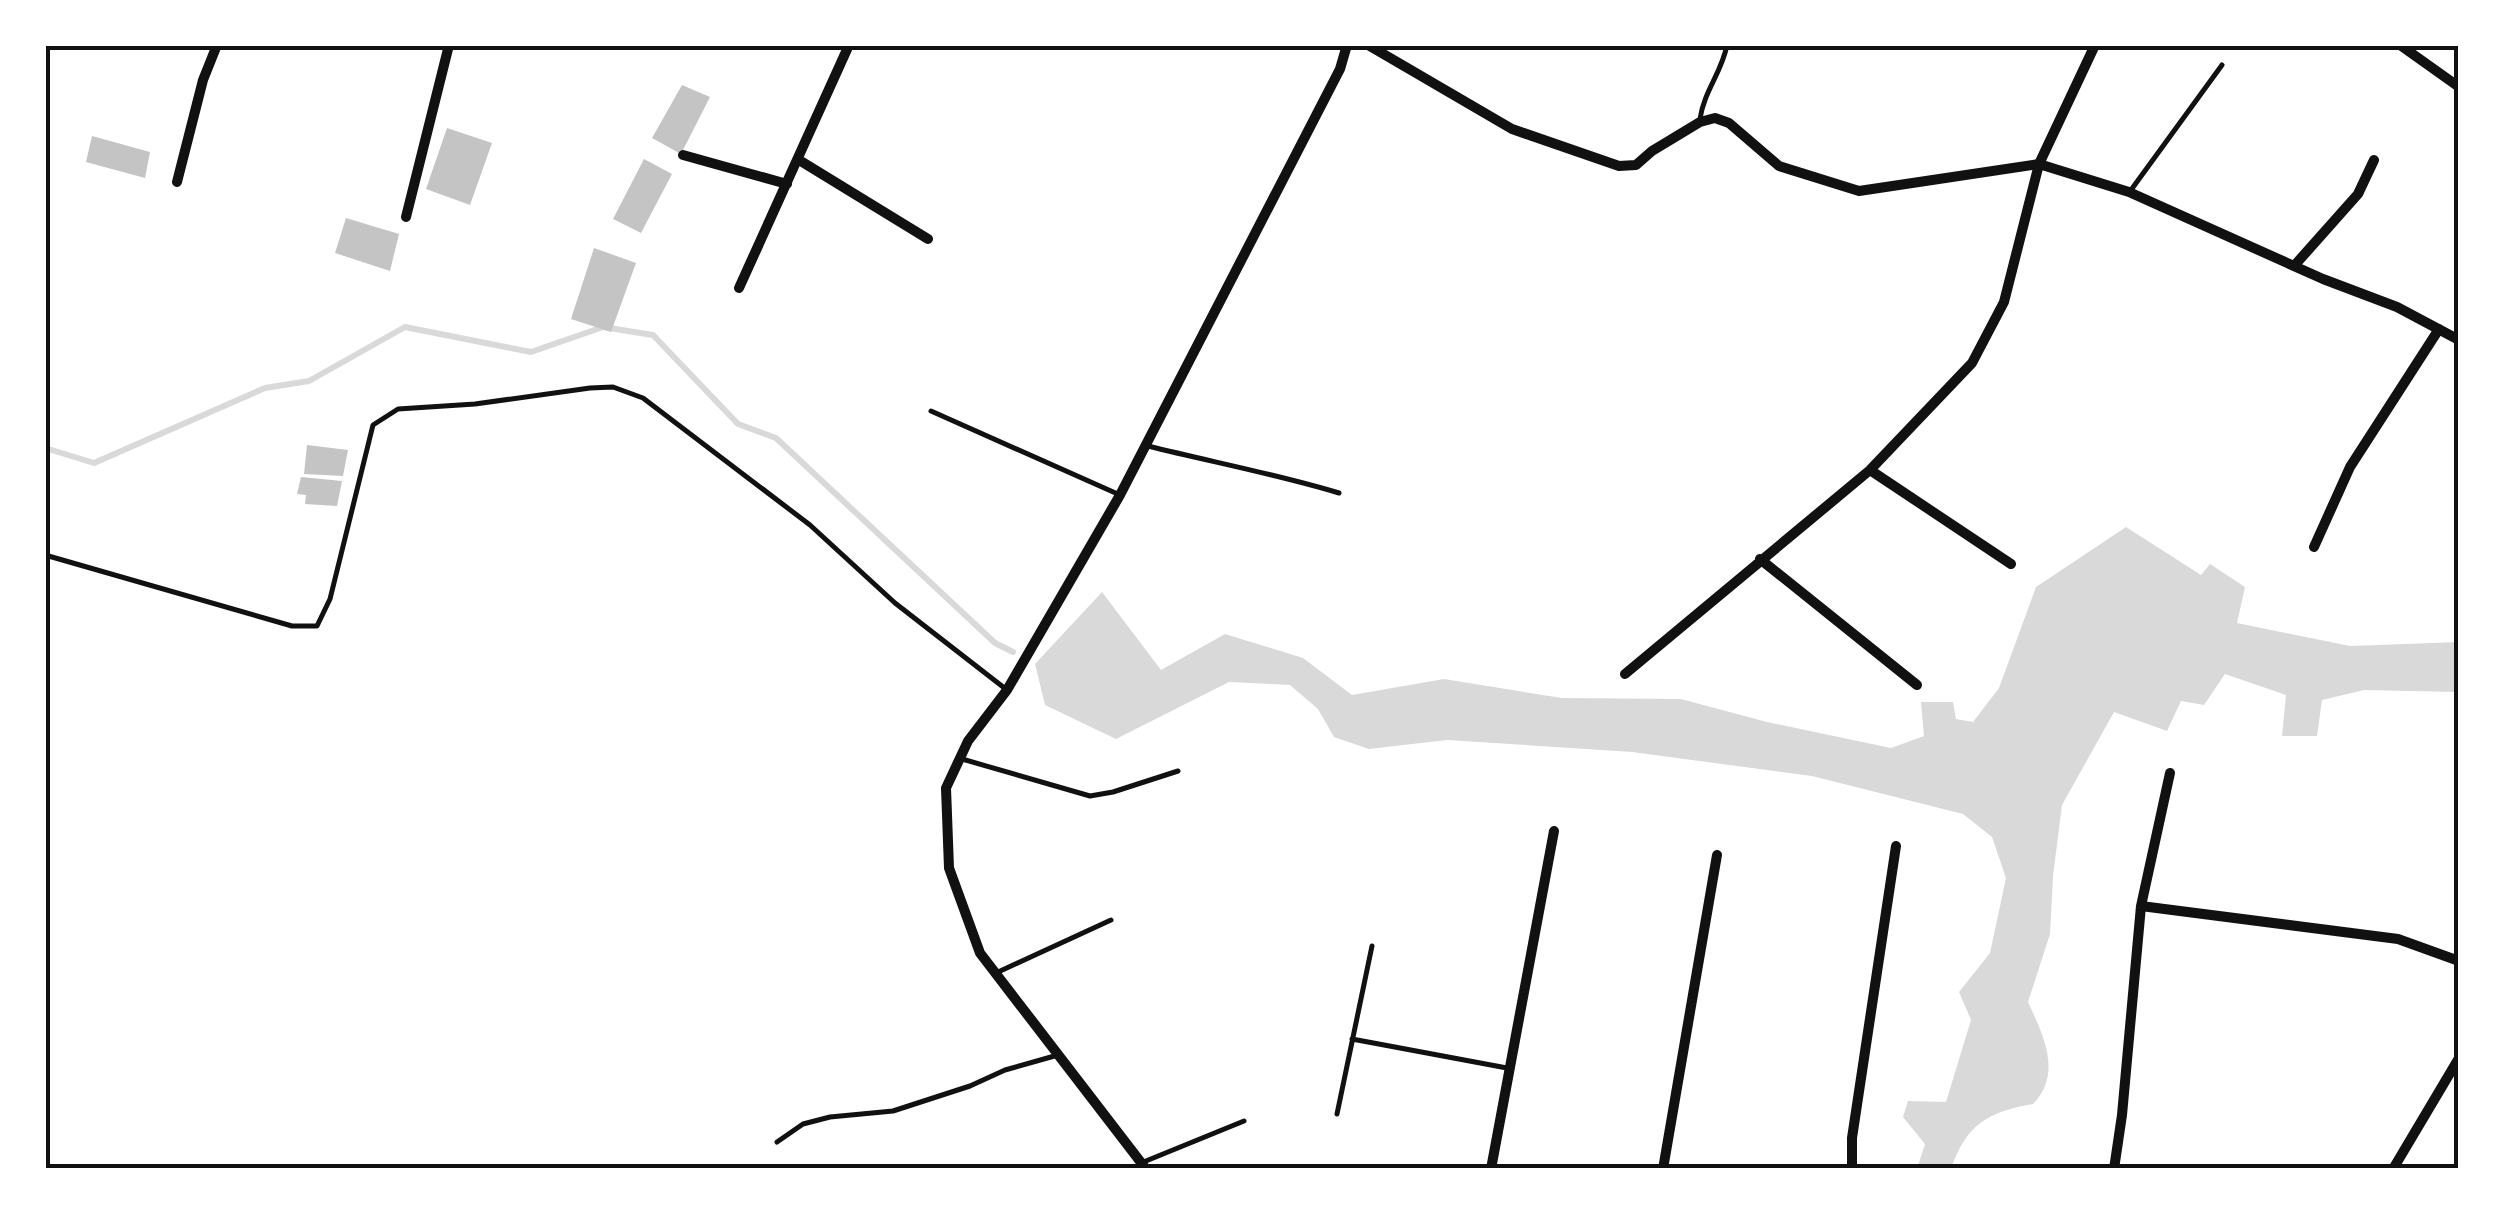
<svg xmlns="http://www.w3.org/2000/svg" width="2504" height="1214" font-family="'Playfair Display',serif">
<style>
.water{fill:#d9d9d9}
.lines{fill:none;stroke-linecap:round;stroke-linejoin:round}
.stream{stroke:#d9d9d9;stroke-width:6}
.building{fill:#c4c4c4}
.service{stroke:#111;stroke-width:5}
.minor{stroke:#111;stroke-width:10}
.neatline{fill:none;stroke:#111;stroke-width:4}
</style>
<rect width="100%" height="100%" fill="#fff"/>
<path class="water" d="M2126,527L2201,575L2210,564L2245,587L2237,623L2350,646L2459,642V692L2364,690L2322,700L2317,736H2282L2286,695L2225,674L2204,705L2181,701L2167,731L2114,712L2062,805L2053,876L2050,934L2028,1002C2043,1035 2063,1073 2033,1104C1987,1112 1966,1125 1951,1169H1917L1925,1144L1903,1117L1908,1101L1946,1102L1971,1020L1959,992L1990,953L2006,878L1992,837L1963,814L1812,776L1632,752L1447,740L1369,749L1334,737L1318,709L1290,685L1229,682L1116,739L1045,705L1035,664L1102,592L1161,670L1225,634L1303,658L1352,695L1444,679L1562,698L1681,699L1767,722L1891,748L1924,736L1921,702H1953L1956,719L1973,722L1999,688L2036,587Z"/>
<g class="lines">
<path class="stream" d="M45,448L94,463L265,388L309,381L405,327L531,352L603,327L653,335L738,424L776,438L995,643L1013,652"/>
</g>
<path class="building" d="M682,85L710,97L681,154L652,138Z
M447,128L492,143L470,205L426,189Z
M92,136L150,152L145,178L86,162Z
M644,159L672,174L641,233L613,219Z
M346,218L399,234L390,271L335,253Z
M594,248L636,263L611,332L571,319Z
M307,445L348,450L343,476L304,474Z
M301,477L342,481L337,506L305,504L306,495L297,494Z"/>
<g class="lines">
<path class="service" d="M1700,119C1704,91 1722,72 1727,45
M2131,190L2222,65
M931,411L1120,495
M1148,446C1212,462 1276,474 1339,493
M45,555L292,626H317L330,599L373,425L398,409L475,404L590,388L613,387L643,398L810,525L895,603L1007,690
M962,759L1090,796L1113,792L1178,771
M996,973L1111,920
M1352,1039L1507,1068
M1337,1114L1372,946
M777,1142L803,1124L830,1117L893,1111L970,1086L1005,1070L1058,1055
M1141,1163L1244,1121"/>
<path class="minor" d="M1368,45L1512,129L1619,166L1636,165L1652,151L1700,122L1715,118L1729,123L1779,166L1859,191L2039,164L2129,192L2323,279L2397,307L2459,340
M2400,45L2459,87
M683,155L787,184
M799,160L928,239
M177,182L203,80L217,45
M406,217L449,45
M2294,266L2358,194L2374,160
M739,288L849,45
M1870,470L2011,564
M2314,547L2350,467L2439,329
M1760,559L1917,685
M1625,674L1870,470L1972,363L2004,302L2039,164L2095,45
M2141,906L2398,939L2459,961
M1146,1169L980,953L949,868L946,788L968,741L1007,690L1120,495L1340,69L1347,45
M1491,1169L1554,831
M1663,1169L1717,855
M1852,1169V1138L1896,846
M2114,1169L2122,1115L2141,906L2170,773
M2393,1169L2459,1058"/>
</g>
<rect width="2504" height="1214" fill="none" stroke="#ffffff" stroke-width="95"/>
<rect x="48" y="48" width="2408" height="1118" class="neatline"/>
</svg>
